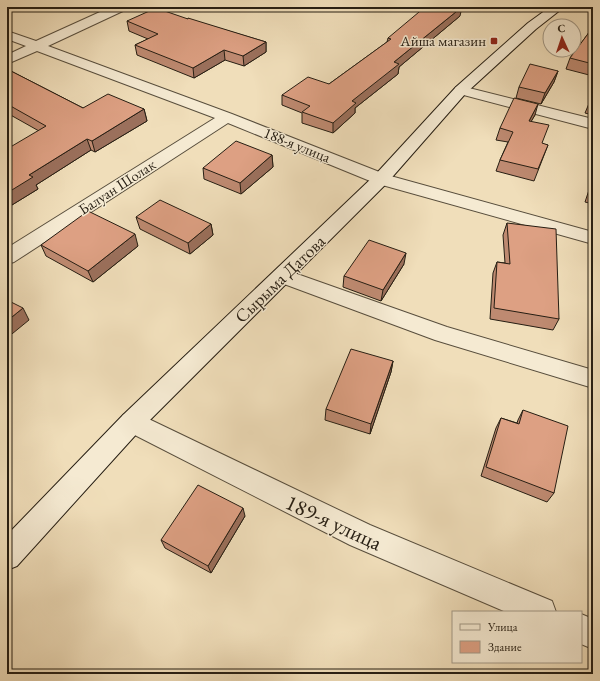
<svg xmlns="http://www.w3.org/2000/svg" width="600" height="681" font-family="'EB Garamond',serif">
<style>
.lines{fill:none;stroke-linecap:round;stroke-linejoin:round}
.street-casing{stroke:#584e3d;stroke-width:2}
.secondary-casing{stroke:#261e13;stroke-width:2}
.street{fill:#f5ead2;fill-rule:evenodd}
.secondary{fill:#f5ead2;fill-rule:evenodd}
.wall{fill:#be8a71;stroke:#261e13}
.shaded-wall{fill:#9b705c;stroke:#261e13}
.building{fill:#dda083;stroke:#261e13}
.poi-dot{fill:#8f2418;stroke:#f5ead2;stroke-width:1.5}
.labels{text-anchor:middle;stroke-width:3;stroke-linejoin:round;paint-order:stroke}
.far-poi-label{font-size:15px;fill:#261e13;stroke:#f5ead2;text-anchor:end}
.far-street-label{font-size:15px;fill:#261e13;stroke:#f5ead2}
.street-label{font-size:18px;fill:#261e13;stroke:#f5ead2}
.near-street-label{font-size:22px;fill:#261e13;stroke:#f5ead2}
</style>
<rect width="100%" height="100%" fill="#f0deba"/>
<filter id="stains"><feTurbulence type="fractalNoise" baseFrequency=".005" numOctaves="4"/><feColorMatrix values="0 0 0 0 .2 0 0 0 0 .09 0 0 0 0 .02 0 0 0 .5 -.17"/></filter>
<radialGradient id="worn" r=".72"><stop offset=".6" stop-color="#630" stop-opacity="0"/><stop offset="1" stop-color="#630" stop-opacity=".3"/></radialGradient>
<g class="lines">
<g class="street-casing">
<path id="street" d="M111,7H127L125,10L48,46L232,114L387,175L593,232V244L375,183L228,123L14,262L7,264V248L215,118L37,51L7,64V55L26,46L7,39V31L36,41Z
M461,86L593,119V129L456,93L454,90L456,87Z
M283,269L447,327L593,370V388L435,340L276,281L273,276L276,271Z
M132,411L370,525L552,601L556,612H506L350,545L123,429L120,422L123,415Z
M581,614L593,619V649L581,644Z"/>
</g>
<g class="secondary-casing">
<path id="secondary" d="M550,7H564L536,29L466,93L387,183L141,429L17,566L7,570V535L123,415L375,175L456,87L528,23Z"/>
</g>
<use href="#street" class="street"/>
<use href="#secondary" class="secondary"/>
</g>
<path class="wall" d="M460,16L399,67L398,74L355,108V113L333,133L302,123V113L282,105V95L329,84L387,42L388,38Z
M188,19L266,42V52L244,66L225,60L194,78L137,55L135,45L148,39L129,31L127,21Z
M593,27V76L566,69L570,58Z
M7,69L83,108L144,109L147,121L95,152L91,150L36,185L38,189L7,208L39,131L7,113Z
M558,71L554,82L541,104L516,98L519,87Z
M593,94V115L585,113Z
M535,115L531,121L542,144L548,145L534,181L496,171L500,160L508,142L496,140L500,128Z
M272,155L273,167L241,194L204,179L203,168Z
M593,178V204L585,202Z
M136,217L211,224L213,235L190,254L140,229Z
M507,223L559,319L553,330L490,319L493,273L497,262L505,263L503,235Z
M41,245L138,246L93,282L46,256Z
M404,264L381,301L343,287L344,276Z
M393,361L391,372L370,434L325,420L326,409Z
M523,410L554,493L547,502L481,476L496,428L501,418L517,423L518,420Z
M245,516L211,573L165,548L161,540Z"/>
<path class="shaded-wall" d="M462,7L460,16L399,67L398,74L355,108V113L333,133V123L352,101L394,62Z
M266,42V52L244,66L243,56Z
M224,50L225,60L194,78L193,68Z
M558,71L554,82L541,104L545,93Z
M538,104L535,115L525,132L529,121Z
M144,109L147,121L95,152L92,141Z
M87,139L91,150L36,185L38,189L7,208V193L29,175Z
M272,155L273,167L241,194L240,183Z
M211,224L213,235L190,254L188,243Z
M135,234L138,246L93,282L88,271Z
M406,253L404,264L381,301L383,290Z
M23,308L29,320L7,338V321Z
M393,361L391,372L370,434L371,424Z
M243,508L245,516L211,573L208,566Z"/>
<path class="building" d="M425,7H462L394,62L399,64L352,101L356,103L333,123L302,112L310,106L282,95L308,77L329,84L391,39L388,38Z
M156,8L188,19V18L266,42L243,56L224,50L193,68L135,45L158,34L127,21Z
M593,27V64L570,58Z
M530,64L558,71L545,93L519,87Z
M7,69L83,108L108,94L144,109L92,141L87,139L29,175L33,177L7,193V149L46,126L7,104Z
M593,94V103L590,102Z
M514,98L538,104L529,121L549,125L542,143L548,145L538,169L500,160L513,132L500,128Z
M236,141L272,155L240,183L203,168Z
M593,183V191H591Z
M160,200L211,224L188,243L136,217Z
M88,211L135,234L88,271L41,245Z
M507,223L556,229L559,319L494,308L497,262L510,264Z
M369,240L406,253L383,290L344,276Z
M7,300L23,308L7,321Z
M351,349L393,361L371,424L326,409Z
M523,410L568,426L554,493L486,467L501,418L519,424Z
M198,485L243,508L208,566L161,540Z"/>
<rect class="poi-dot" x="490" y="37" width="8" height="8" rx="2"/>
<g class="labels">
<g class="far-poi-label">
<text x="486" y="46">Айша магазин</text>
</g>
<g class="far-street-label">
<text transform="translate(297 145) rotate(22)" y="5">188-я улица</text>
<text transform="translate(117 187) rotate(-33)" y="5">Балуан Шолак</text>
</g>
<g class="street-label">
<text transform="translate(280 279) rotate(-44)" y="6">Сырыма Датова</text>
</g>
<g class="near-street-label">
<text transform="translate(334 522) rotate(25)" y="8">189-я улица</text>
</g>
</g>
<rect width="600" height="681" fill="none" stroke="#f0deba" stroke-width="24"/>
<rect x="8" y="8" width="584" height="665" fill="none" stroke="#261e13" stroke-width="2"/>
<rect x="12" y="12" width="576" height="657" fill="none" stroke="#261e13"/>
<rect x="452" y="611" width="130" height="52" fill="#f5ead2" stroke="#a29886"/>
<rect x="460" y="624" width="20" height="6" fill="#f5ead2" stroke="#a29886"/>
<text x="488" y="631" font-size="12" fill="#261e13">Улица</text>
<rect x="460" y="641" width="20" height="12" fill="#dda083" stroke="#a29886"/>
<text x="488" y="651" font-size="12" fill="#261e13">Здание</text>
<g transform="translate(562 38) rotate(357)"><circle r="19" fill="#f5ead2" stroke="#a29886"/>
<path d="M0-3L7 15L0 10L-7 15Z" fill="#8f2418"/>
<text y="-6" font-size="11" font-weight="bold" text-anchor="middle" fill="#261e13">С</text>
</g>
<rect width="100%" height="100%" filter="url(#stains)"/>
<rect width="100%" height="100%" fill="url(#worn)"/>
</svg>
